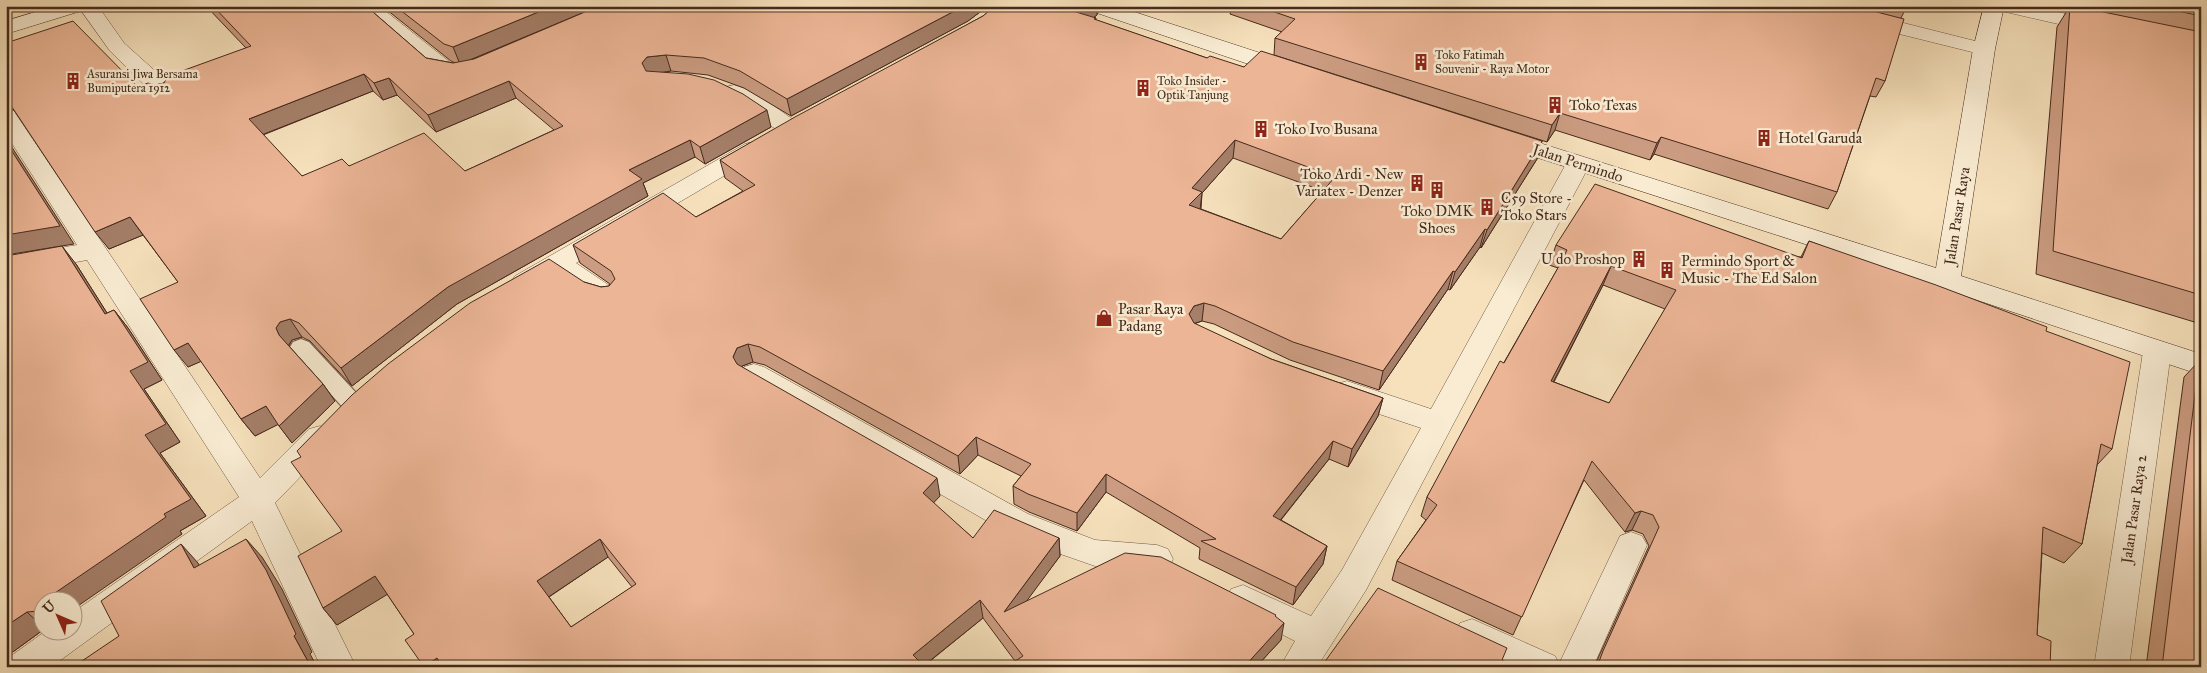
<svg xmlns="http://www.w3.org/2000/svg" width="2207" height="673" font-family="'IM FELL Great Primer',serif">
<style>
.lines{fill:none;stroke-linecap:round;stroke-linejoin:round}
.service-casing{stroke:#725844;stroke-width:2}
.minor-casing{stroke:#725844;stroke-width:1}
.secondary-casing{stroke:#462a1c;stroke-width:1}
.service{fill:#f9ecd3;fill-rule:evenodd}
.minor{fill:#f9ecd3;fill-rule:evenodd}
.secondary{fill:#f9ecd3;fill-rule:evenodd}
.wall{fill:#cb9c81;stroke:#462a1c;fill-rule:evenodd}
.shaded-wall{fill:#a57f69;stroke:#462a1c}
.building{fill:#ecb596;stroke:#462a1c;fill-rule:evenodd}
.labels{text-anchor:middle;stroke-width:5;stroke-linejoin:round;paint-order:stroke}
.far-poi-label{font-size:12px;fill:#462a1c;stroke:#f9ecd3;text-anchor:start}
.poi-label{font-size:15px;fill:#462a1c;stroke:#f9ecd3;text-anchor:start}
.street-label{font-size:15px;fill:#462a1c;stroke:#f9ecd3}
</style>
<rect width="100%" height="100%" fill="#f6e1bc"/>
<filter id="stains"><feTurbulence type="fractalNoise" baseFrequency=".004" numOctaves="4"/><feColorMatrix values="0 0 0 0 .2 0 0 0 0 .09 0 0 0 0 .02 0 0 0 .5 -.17"/></filter>
<radialGradient id="worn" r=".72"><stop offset=".6" stop-color="#630" stop-opacity="0"/><stop offset="1" stop-color="#630" stop-opacity=".3"/></radialGradient>
<g class="lines">
<g class="service-casing">
<path id="service" d="M301,339L309,342L361,398L364,404L361,410L353,412L345,410L293,352L290,347L293,342Z"/>
</g>
<g class="minor-casing">
<path id="minor" d="M78,6H98L124,43L174,88L177,93L174,98L166,100L158,98L110,51Z
M356,6H379L451,63L472,66L475,71L472,76C459,79 448,77 435,73Z
M1800,6H1836L1991,45L1995,49L1991,53L1984,55L1803,10Z
M1994,6H2032L2105,23L2108,27L2105,31L2098,33L1997,10Z
M734,85C757,91 778,110 798,123L801,128L798,133L790,135L782,133L726,97L723,92L726,87Z
M6,109L14,111L17,116L260,478L309,429L320,426L331,429L335,437L331,445L275,503L356,667H321L252,521L51,667H6L11,656L47,630H72V613L239,497L87,260L6,275V257L77,245L6,134Z
M753,142L761,144L765,149L761,154L576,263L616,290L620,296L616,302C595,308 574,286 557,274C543,283 531,293 515,288L511,282L515,276L745,144Z
M1578,157L1586,159L1590,164L1366,590L1317,667H1280L1295,641L1231,609L1226,599L1231,589L1243,585L1311,616L1342,570L1421,428L1337,400L1333,392L1337,384L1347,381L1431,409L1566,164L1570,159Z
M2157,342L2167,345L2171,352L2129,667H2094L2143,352L2147,345Z
M754,364L764,367L1028,514L1095,540L1157,545L1168,549L1173,559L1168,569L1157,573L1095,566L1049,550L1006,532L744,381L740,374L744,367Z
M1631,532L1642,536L1647,545L1593,667H1507L1460,645L1455,634L1460,623L1472,619L1555,656L1559,664L1620,536Z"/>
</g>
<g class="secondary-casing">
<path id="secondary" d="M55,6H87L84,10L6,34V21Z
M1085,6H1116L1297,65L1300,70L1297,75L1289,76L1281,75L1088,10Z
M1984,6H2004L1995,49L1961,276L2201,354V375L1938,287L1495,144L1491,139L1495,134L1503,132L1511,134L1936,268L1973,49Z"/>
</g>
<use href="#service" class="service"/>
<use href="#minor" class="minor"/>
<use href="#secondary" class="secondary"/>
</g>
<path class="wall" d="M206,6H366L426,58L453,63H455L451,61L382,6H988L968,21L791,116L744,88L708,75L671,71L665,72L771,127L705,164L695,157L643,183L648,196L457,304L352,386L310,341L302,337L292,340L289,346L323,384L335,401L292,443L278,424L255,436L241,419L201,361L188,367L178,282L143,235L109,249L14,110L6,108V43L138,87L155,85L164,83L246,48ZM574,16L474,59H471ZM373,91L383,100L397,95L436,132L516,98L554,130L465,171L349,166L302,176L263,135Z
M995,6H1097V15L1094,17L1096,18V20L1207,58L1542,141L1537,159L1481,248L1480,247L1450,290L1448,289L1379,390L1290,360L1214,324L1202,321L1194,324L1271,359L1383,398L1378,416L1348,467L1329,459L1281,520L1327,546L1323,564L1293,605L1199,559L1200,548L1106,492L1077,531L1029,512L1014,504L1013,486L1021,476L978,455L960,474L765,365L753,362L742,366V367L940,496L933,503L973,538H1059L1060,556L1026,601L1275,617L1281,640L1256,667H1006L1015,661L983,618L924,666L414,634L387,594L337,625L323,608L342,531L301,457L584,282L601,287L609,286L610,284L580,263L573,245L696,217L743,191L725,178L720,160L983,16ZM1233,158L1323,191L1281,239L1201,209L1202,193ZM608,557L632,587L571,627L549,597Z
M1217,6H1907L1901,18L1885,81L1876,97L1870,96L1837,192L1828,209L1654,154L1650,160L1555,130L1547,142L1274,55L1275,38L1282,32L1230,14L1231,11Z
M2070,6H2074L2096,11L2097,6H2201V324L2036,274L2057,27Z
M1809,241L2046,331L2112,449L2097,465L2082,544L2064,563L2042,553L2037,635L2050,667H1594L1649,546L1643,534L1632,530L1625,532L1584,480L1513,635L1392,580L1397,561L1426,520L1421,516L1427,497L1558,268L1549,265L1556,245L1801,257ZM1603,285L1665,309L1609,403L1554,382Z
M6,256L76,264L107,313L114,310L128,328L162,380L144,389L180,442L160,453L206,516L180,531L182,534L42,600L43,630L10,654L6,662Z
M2199,361L2201,667H2146L2184,377Z"/>
<path class="shaded-wall" d="M553,6H599L460,64L453,47Z
M964,6H988L968,21L791,116L787,99Z
M1085,6H1097V15L1076,30V12Z
M666,55L671,71L652,74L647,80L642,63L647,57Z
M364,74L373,91L259,136L249,119Z
M389,78L397,95L383,100L374,83Z
M509,81L516,98L436,132L428,115Z
M767,110L771,127L705,164L700,147Z
M1560,113L1555,130L1547,142L1552,125Z
M1661,137L1654,154L1650,160L1657,143Z
M6,138L74,244L6,255Z
M690,140L695,157L643,183L648,196L457,304L352,386L341,368L448,287L629,170Z
M1235,140L1233,158L1202,193L1200,210L1189,205L1192,188Z
M1542,141L1537,159L1481,248L1487,230Z
M130,217L143,235L109,249L95,232Z
M1485,229L1480,247L1450,290L1455,272Z
M62,246L76,264L119,332L105,314Z
M1611,266L1603,285L1544,400L1551,381Z
M1453,271L1448,289L1379,390L1383,371Z
M1204,303L1202,321L1192,324L1189,314L1194,306Z
M114,310L128,328L162,380L144,389L180,442L160,453L206,516L180,531L182,534L72,610V600H52V595L164,514Z
M290,319L302,337L292,340L288,346L279,335L276,328L280,322Z
M188,343L202,361L188,367L174,350Z
M748,344L753,362L742,366L738,375L733,357L737,348Z
M323,384L335,401L292,443L279,426Z
M1383,398L1378,416L1348,467L1352,449Z
M266,406L279,424L255,436L241,419Z
M976,437L978,455L960,474L958,456Z
M1333,441L1329,459L1270,533L1273,516Z
M1106,474V492L1077,531V513Z
M937,478L940,496L926,511L923,493Z
M1641,511L1632,530L1625,532L1635,513Z
M1059,538L1060,556L1006,629L1004,612Z
M246,539L262,557L282,589L312,652L310,654L317,667H311L294,636Z
M600,539L608,557L547,598L537,581Z
M181,544L198,563L211,586L194,568Z
M1327,546L1323,564L1293,605L1296,587Z
M375,576L388,594L337,625L323,608Z
M980,600L983,618L922,667L913,655Z
M27,612L42,626L43,630L10,654L6,662V626Z
M1284,623L1281,640L1256,667H1244Z
M437,658L443,667H425Z"/>
<path class="building" d="M213,6H366L426,58L453,63L474,59L599,6H964L787,99L740,71L704,58L666,55L647,57L642,63L646,71L688,74L714,80L743,94L767,110L700,147L690,140L629,170L642,179L448,287L341,368L299,323L290,319L280,322L276,328L279,335L323,384L279,426L266,406L241,419L188,343L174,350L140,299L178,282L130,217L95,232L6,98V43L73,21L138,87L148,83L155,85L164,83L168,76L251,46ZM364,74L374,83L389,78L428,115L509,81L563,126L465,171L424,133L349,166L342,159L302,176L249,119Z
M395,6H553L453,47L444,44Z
M995,6H1085L1076,12L1096,18L1094,19L1207,58L1210,56L1244,67L1261,51L1542,141L1487,230L1485,229L1455,272L1453,271L1383,371L1293,342L1215,306L1204,303L1194,306L1189,314L1194,323L1271,359L1383,398L1352,449L1333,441L1273,516L1327,546L1296,587L1201,541L1216,539L1106,474L1077,513L1028,494L1013,486L1031,464L976,437L958,456L760,347L748,344L737,348L733,357L737,364L937,478L923,493L973,538L994,510L1059,538L1004,612L1125,553L1161,557L1276,615L1275,616L1284,623L1244,667H1006L1023,656L980,600L913,655L925,667H442L437,658L424,667L405,640L414,634L375,576L323,608L298,556L342,531L291,462L301,457L297,451L352,395L388,364L470,303L549,259L584,282L601,287L609,286L615,279L611,271L573,245L663,193L696,217L755,185L720,160L795,117L983,16ZM1235,140L1335,177L1281,239L1189,205L1202,192L1192,188ZM600,539L636,584L571,627L537,581Z
M1257,6H1853L1904,19L1885,81L1876,78L1837,192L1661,137L1657,143L1560,113L1552,125L1275,38L1295,19Z
M2070,6H2074L2201,32V295L2053,251Z
M2154,6H2201V16Z
M6,142L60,226L6,235Z
M1595,184L1802,258L1809,241L1936,285L2047,327L2046,331L2130,362L2112,449L2101,444L2082,544L2043,527L2037,635L2051,641L2050,667H1597L1603,651L1659,527L1653,515L1641,511L1635,513L1592,461L1522,617L1397,561L1437,505L1427,497L1500,361L1504,363L1559,266L1567,250L1556,245ZM1611,266L1676,290L1609,403L1551,381Z
M62,246L105,314L114,310L148,362L130,371L166,424L145,435L191,499L164,514L166,517L52,595V600H42V609L39,611L27,612L6,626V256Z
M2199,361L2201,362V667H2162Z
M246,539L266,570L296,634L294,636L311,667H73L119,636L101,601L181,544L194,568Z
M1378,588L1507,648L1502,660L1513,667H1321Z"/>
<defs>
<g id="building-bare" transform="scale(1.35)"><path d="M-4-6H4V6H1V3H-1V6H-4ZM-2.5-4.3h1.7v1.8h-1.7ZM.8-4.3h1.7v1.8H.8ZM-2.5-1h1.7V.8h-1.7ZM.8-1h1.7V.8H.8Z" fill="#8f2418" stroke="#f9ecd3" stroke-width="2.5" paint-order="stroke"/></g>
<g id="shop-bare" transform="scale(1.35)"><path d="M-5-2.5h2.3a2.7 3.5 0 0 1 5.4 0H5L5.5 6h-11ZM-1.5-2.5h3a1.5 2.3 0 0 0-3 0Z" fill="#8f2418" stroke="#f9ecd3" stroke-width="2.5" paint-order="stroke"/></g>
</defs>
<g fill-rule="evenodd">
<use href="#building-bare" x="1421" y="62"/>
<use href="#building-bare" x="73" y="81"/>
<use href="#building-bare" x="1143" y="88"/>
<use href="#building-bare" x="1555" y="105"/>
<use href="#building-bare" x="1261" y="129"/>
<use href="#building-bare" x="1764" y="138"/>
<use href="#building-bare" x="1417" y="183"/>
<use href="#building-bare" x="1437" y="190"/>
<use href="#building-bare" x="1487" y="207"/>
<use href="#building-bare" x="1639" y="259"/>
<use href="#building-bare" x="1667" y="270"/>
<use href="#shop-bare" x="1104" y="318"/>
</g>
<g class="labels">
<g class="far-poi-label">
<text x="1435" y="59">Toko Fatimah<tspan x="1435" dy="14">Souvenir - Raya Motor</tspan></text>
<text x="87" y="78">Asuransi Jiwa Bersama<tspan x="87" dy="14">Bumiputera 1912</tspan></text>
<text x="1157" y="85">Toko Insider -<tspan x="1157" dy="14">Optik Tanjung</tspan></text>
</g>
<g class="poi-label">
<text x="1569" y="110">Toko Texas</text>
<text x="1275" y="134">Toko Ivo Busana</text>
<text x="1778" y="143">Hotel Garuda</text>
<text x="1403" y="179" text-anchor="end">Toko Ardi - New<tspan x="1403" dy="17">Variatex - Denzer</tspan></text>
<text x="1501" y="203">C59 Store -<tspan x="1501" dy="17">Toko Stars</tspan></text>
<text x="1437" y="216" text-anchor="middle">Toko DMK<tspan x="1437" dy="17">Shoes</tspan></text>
<text x="1625" y="264" text-anchor="end">U do Proshop</text>
<text x="1681" y="266">Permindo Sport &amp;<tspan x="1681" dy="17">Music - The Ed Salon</tspan></text>
<text x="1118" y="314">Pasar Raya<tspan x="1118" dy="17">Padang</tspan></text>
</g>
<g class="street-label">
<text transform="translate(1578 163) rotate(18)" y="5">Jalan Permindo</text>
<text transform="translate(1957 216) rotate(-81)" y="5">Jalan Pasar Raya</text>
<text transform="translate(2134 509) rotate(-82)" y="5">Jalan Pasar Raya 2</text>
</g>
</g>
<rect width="2207" height="673" fill="none" stroke="#f6e1bc" stroke-width="25"/>
<rect x="8" y="8" width="2192" height="658" fill="none" stroke="#462a1c" stroke-width="2.5"/>
<rect x="12" y="12" width="2182" height="648" fill="none" stroke="#462a1c"/>
<g transform="translate(58 616) rotate(315)"><circle r="24" fill="#f9ecd3" stroke="#b19e8a"/>
<path d="M0-4L9 19L0 12L-9 19Z" fill="#8f2418"/>
<text y="-8" font-size="14" font-weight="bold" text-anchor="middle" fill="#462a1c">U</text>
</g>
<rect width="100%" height="100%" filter="url(#stains)"/>
<rect width="100%" height="100%" fill="url(#worn)"/>
</svg>
